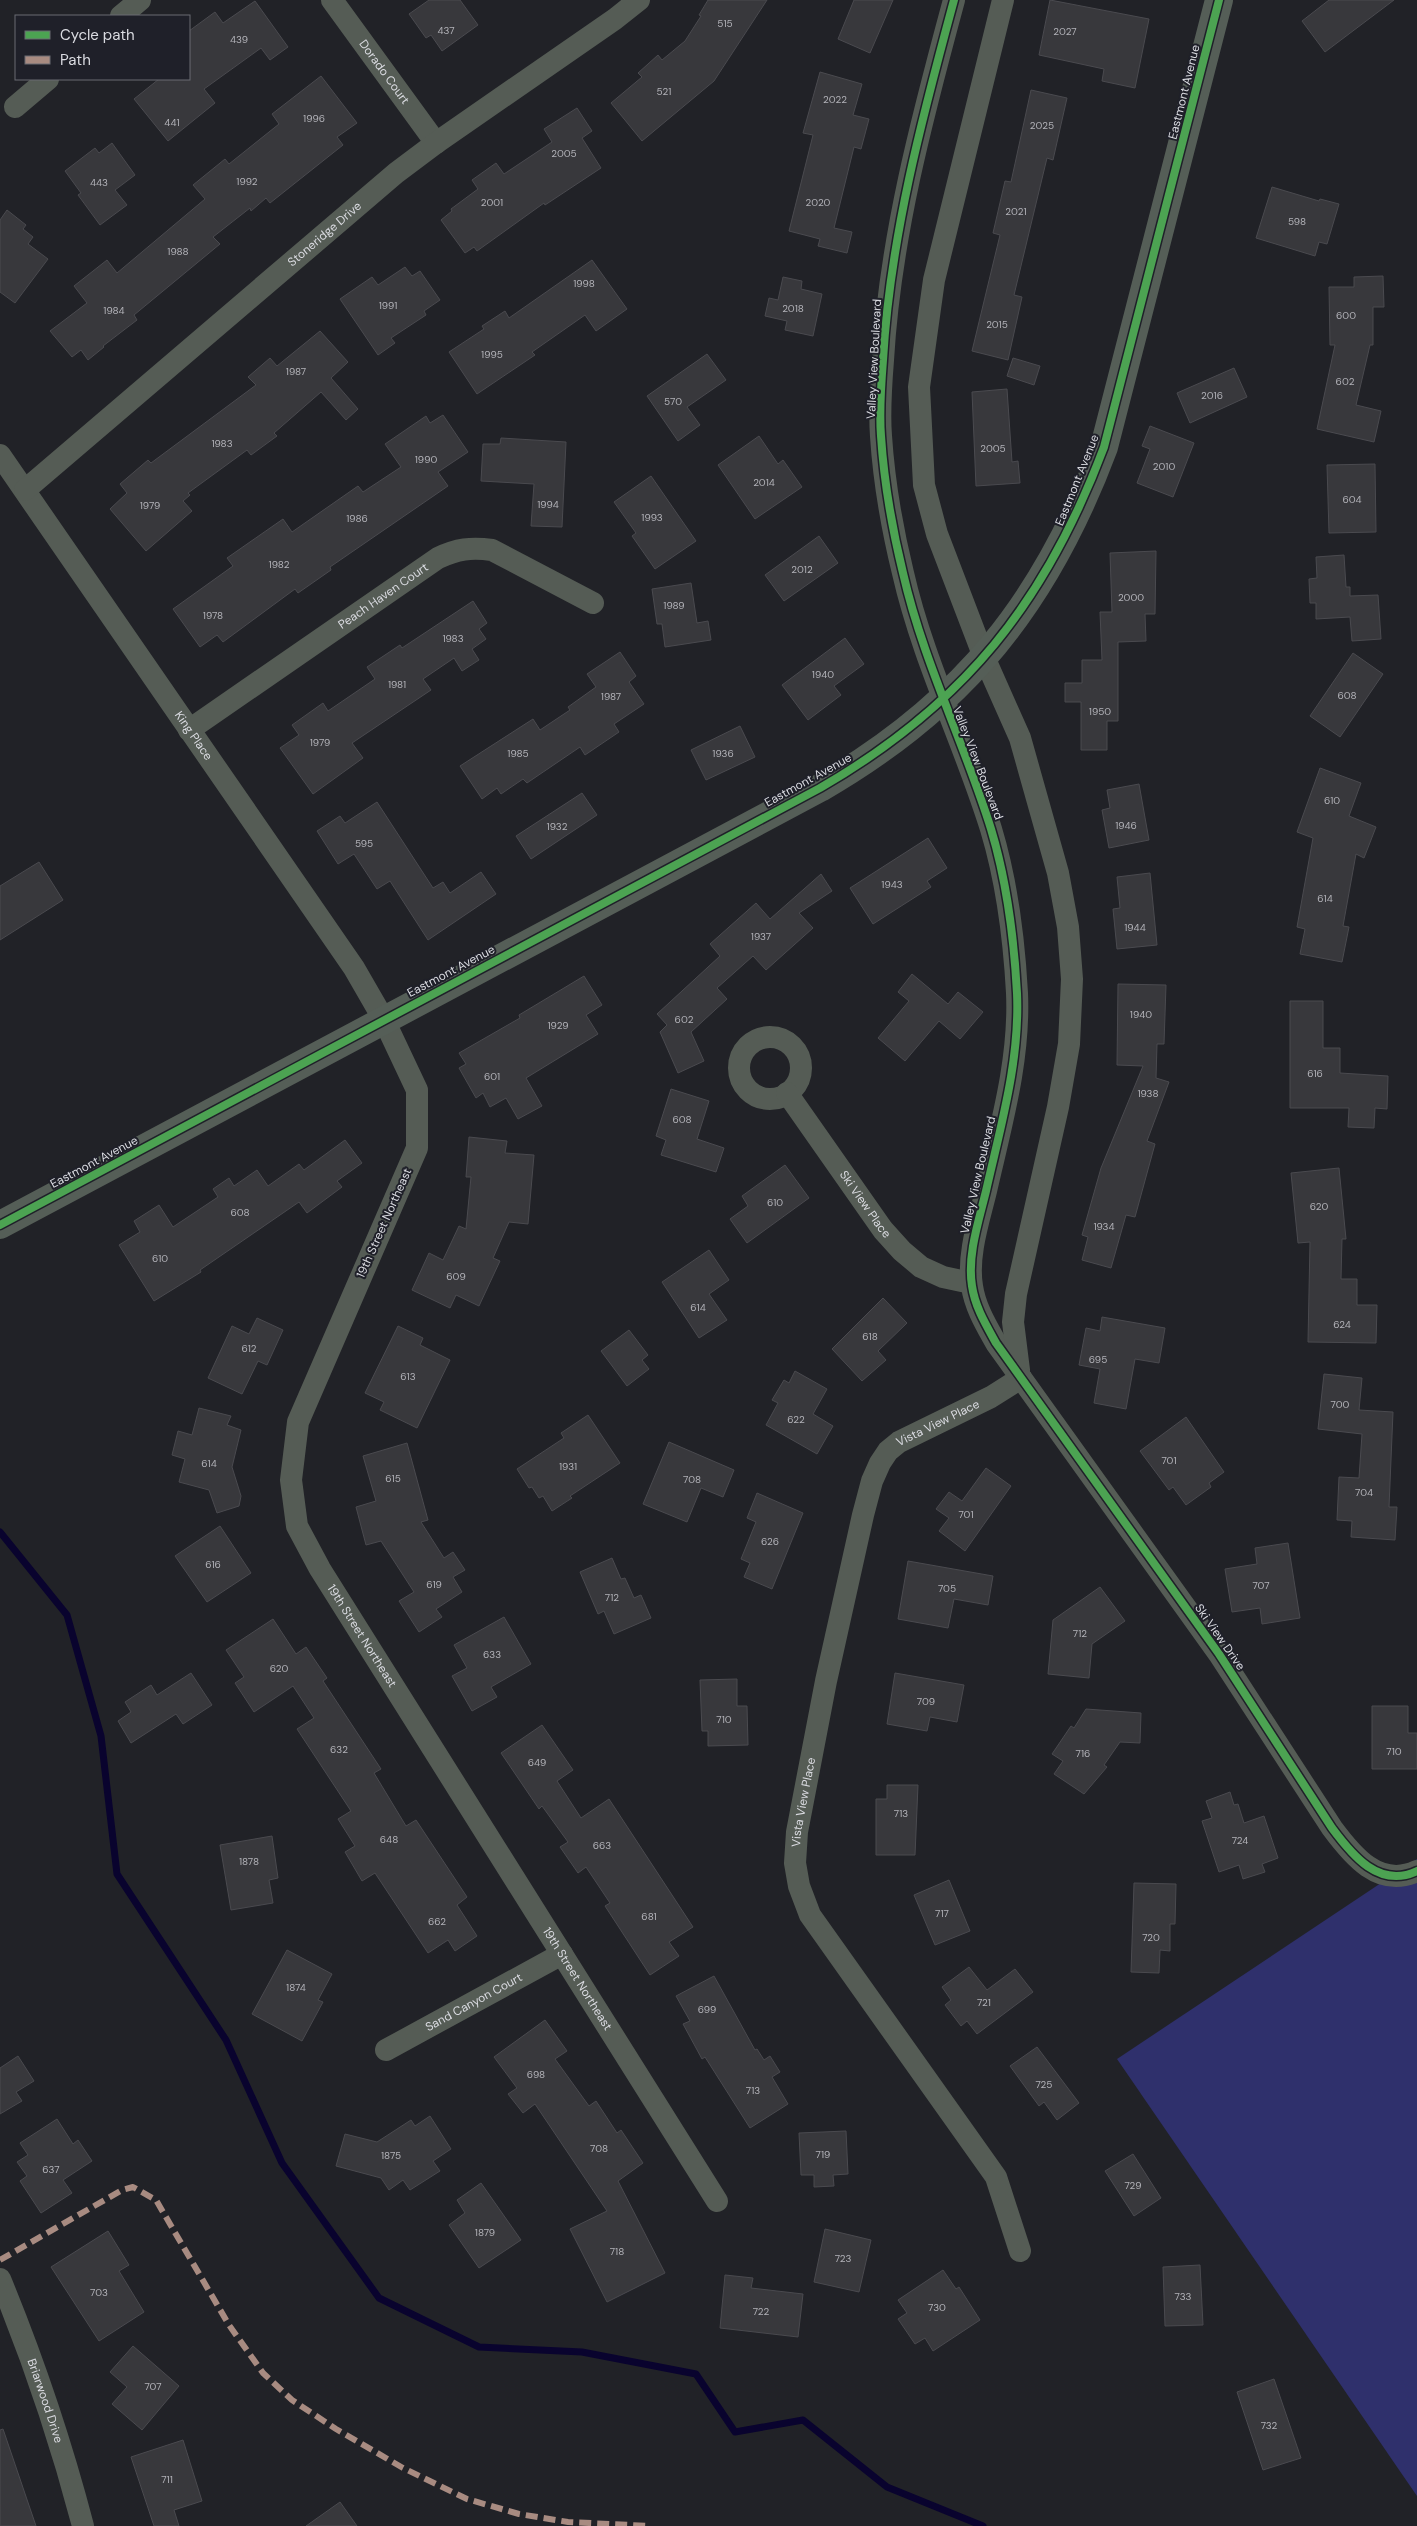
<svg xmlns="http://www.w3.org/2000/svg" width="1417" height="2526" font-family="'DM Sans',sans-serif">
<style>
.green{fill:#2f306c}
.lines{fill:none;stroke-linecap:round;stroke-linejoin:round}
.stream{stroke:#09032e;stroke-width:7}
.building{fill:#38383c;stroke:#4a4a4f}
.minor{stroke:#555c55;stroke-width:22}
.major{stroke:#555e57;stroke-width:28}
.quiet{stroke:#a88b81;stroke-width:6;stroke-dasharray:12 6;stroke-linecap:butt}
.cycleway-casing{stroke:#1f2029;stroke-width:11}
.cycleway{stroke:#4ca352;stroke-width:8}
.labels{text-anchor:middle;stroke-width:4;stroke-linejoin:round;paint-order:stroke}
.number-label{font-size:10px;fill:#b2b2b8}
.street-label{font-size:12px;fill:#dadbe1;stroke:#1f2029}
</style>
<rect width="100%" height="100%" fill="#212227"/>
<path class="green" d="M1417,1859V2496L1117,2059Z"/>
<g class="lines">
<path class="stream" d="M0,1532L67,1615L101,1736L117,1874L226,2040L282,2163L379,2298L479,2347L582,2352L696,2374L735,2432L803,2420L887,2487L983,2526"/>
</g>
<path class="building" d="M429,0H460L478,25L442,51L431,35L426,38L409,14Z
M708,0H767L714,81L642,141L611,103L642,77L638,73L658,55L662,60L685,41L701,16L699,15Z
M854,0H893L870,53L838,39Z
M1050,0L1149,19L1135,88L1102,81L1104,69L1039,55Z
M1329,0H1394L1325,52L1302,21Z
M255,1L288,47L270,60L261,48L204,89L215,103L168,141L134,99L159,79H189V31L215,12L223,23Z
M820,72L862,84L853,115L869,119L861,149L854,147L834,228L852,232L847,253L818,246L820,239L789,231L813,135L803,133Z
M321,76L357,123L337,137L343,145L270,203L266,198L251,211L250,208L213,237L220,244L134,315L137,320L103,346L104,347L88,360L81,350L72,357L50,331L87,303L74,286L107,260L117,273L205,199L193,185L225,159L229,164L279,124L272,114Z
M1031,90L1067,98L1053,160L1047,158L1014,295L1022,297L1008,360L972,351L1000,235L993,233L1005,181L1011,182Z
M577,108L592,131L582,138L601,168L545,205L544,203L477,251L474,247L465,253L441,220L452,211L451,209L478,189L472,180L496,163L504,174L552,142L544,129Z
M112,143L135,175L115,190L127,205L100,225L78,195L81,193L65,171L95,148L99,153Z
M1272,187L1319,201L1320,199L1339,204L1327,244L1319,242L1315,256L1256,238Z
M7,210L26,225L23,229L33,237L28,244L48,259L15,303L0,292V220Z
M592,260L627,309L596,331L585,315L532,352L535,355L477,394L449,352L484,329L482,326L505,311L509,318Z
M405,267L412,276L420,271L440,300L424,311L426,315L391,338L395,343L378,355L340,299L372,277L378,285Z
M1383,276L1384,307H1373V345H1370L1356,405L1381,411L1374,442L1317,429L1335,345H1330L1329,287H1354V277Z
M783,277L802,281L801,289L822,294L813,336L785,330L787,321L765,316L769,298L778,300Z
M320,331L348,362L331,378L358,409L346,420L321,392L274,433L277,436L251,455L247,450L188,493L190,495L183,501L192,511L146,551L110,509L127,493L120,484L148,460L151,463L256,385L248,377L270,358L277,366Z
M707,354L726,380L687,407L700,425L678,441L647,396Z
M1013,358L1040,366L1034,385L1007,376Z
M1234,368L1247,397L1190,423L1177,393Z
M1007,389L1012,462L1018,461L1020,483L976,486L972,392Z
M443,415L468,452L438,472L448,486L330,567L331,570L298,593L295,589L223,642L217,635L200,647L173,609L233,566L227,558L283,519L292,532L358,486L363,492L401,467L385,444L426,416L430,423Z
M1150,426L1194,443L1173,497L1137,483L1150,449L1142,446Z
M759,436L778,464L783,460L802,487L755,519L718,465Z
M501,438L566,442L562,527L531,526L534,484L481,481L483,444H500Z
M1375,464L1376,532L1329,533L1327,465Z
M651,476L696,541L655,569L632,536L636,533L614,502Z
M819,536L838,563L784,601L765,575Z
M1156,551L1155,614H1145L1146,641L1118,642V721H1107V750H1081V702H1065V683H1082V660H1102L1100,612H1112L1110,553Z
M1344,555L1346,587H1350V596L1378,595L1381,639L1352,641L1350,617L1316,619V603H1310L1309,579L1317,578L1316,557Z
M691,583L697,623L708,621L711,640L665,647L662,624H657L652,589Z
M473,601L487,623L479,629L486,639L472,649L479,660L462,671L454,658L423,679L431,690L352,743L363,758L313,794L280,748L299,735L292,725L323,703L328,711L375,679L367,667L400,645L402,648Z
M845,638L864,664L834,686L841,695L808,720L782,685Z
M620,652L636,676L629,682L644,704L614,724L619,732L585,755L580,747L527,783L523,779L501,794L497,788L482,799L460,766L533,719L540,730L570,710L568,707L596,687L587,674Z
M1353,653L1383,674L1340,737L1310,716Z
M740,726L755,757L706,780L691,750Z
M1320,768L1361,783L1349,816L1376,827L1364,858L1356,854L1343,926L1349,927L1342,962L1300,954L1305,929L1297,927L1313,838L1297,832Z
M1139,784L1149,840L1109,848L1102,810L1110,808L1107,790Z
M582,793L597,815L531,859L516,836Z
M377,802L433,888L443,882L450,893L481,872L496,894L428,940L390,881L377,889L354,854L338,864L317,831L340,816L345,823Z
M928,838L947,868L927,881L931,887L873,924L850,888Z
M39,862L63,900L0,940V886Z
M1150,873L1157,945L1117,949L1113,909L1120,908L1117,877Z
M821,874L832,891L799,913L813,928L766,970L753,956L717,988L727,999L691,1032L704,1061L678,1073L660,1032L667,1025L657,1014L720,956L710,944L756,903L770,919Z
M912,974L948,1004L958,992L983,1012L960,1039L939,1021L905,1061L878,1038L909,1001L898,992Z
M584,976L602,1005L586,1015L598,1034L526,1078L542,1106L518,1119L506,1098L490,1107L483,1093L476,1098L459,1068L466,1064L459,1053L520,1018L519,1015Z
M1118,984L1166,985L1164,1044H1157L1156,1078L1169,1082L1147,1141L1155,1144L1135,1217L1126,1215L1111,1268L1082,1260L1088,1237L1082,1235L1101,1168L1143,1066L1117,1065Z
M1290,1001H1323V1048H1340V1073L1388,1076L1387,1109L1375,1108L1374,1128L1348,1127L1349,1108H1290Z
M671,1089L709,1101L697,1139L724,1148L716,1172L661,1155L666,1140L656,1136Z
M469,1137L507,1141L505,1153L534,1155L528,1224L509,1222L493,1258L500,1261L479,1306L456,1295L450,1308L412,1290L429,1253L443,1260L459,1226L466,1229L471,1177H466Z
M345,1140L362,1163L337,1181L342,1187L307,1213L299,1202L200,1270L201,1272L154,1301L119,1245L140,1232L134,1221L159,1205L173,1227L218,1197L213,1189L229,1178L234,1186L257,1170L268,1186L299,1164L304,1170Z
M785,1165L809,1198L747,1243L730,1219L748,1206L742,1196Z
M1339,1168L1346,1239H1342L1341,1279H1357V1305H1377L1376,1343L1308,1342L1310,1242L1298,1243L1291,1173Z
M709,1250L729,1280L709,1294L727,1320L699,1338L662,1282Z
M883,1298L907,1323L878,1351L886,1360L862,1381L832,1349Z
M1102,1317L1165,1328L1159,1363L1135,1359L1126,1409L1094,1403L1100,1369L1079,1365L1086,1328L1100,1331Z
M257,1318L283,1330L267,1365L258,1361L242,1394L208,1378L232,1326L249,1334Z
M398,1326L423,1338L420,1345L450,1360L417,1428L380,1410L384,1402L365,1393Z
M629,1330L648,1355L642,1360L649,1369L627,1386L601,1351Z
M795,1371L827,1389L813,1414L833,1426L817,1454L766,1425L778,1403L772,1400L784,1380L789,1383Z
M1324,1374L1362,1378L1359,1410L1393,1412L1389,1507H1397L1395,1540L1351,1537L1352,1521L1337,1520L1339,1477L1359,1478L1362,1434L1318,1429Z
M199,1408L231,1416L227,1425L241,1430L232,1467L241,1496L239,1506L217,1513L209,1490L179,1482L185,1459L172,1455L178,1431L192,1435Z
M588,1415L620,1463L570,1496L572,1498L552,1511L543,1496L539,1498L532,1487L529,1488L517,1469L564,1438L561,1433Z
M1186,1417L1224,1472L1209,1483L1211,1487L1186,1505L1173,1487L1169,1490L1140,1451Z
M669,1442L734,1470L723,1497L701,1488L687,1522L643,1504Z
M407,1443L428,1520L421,1522L444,1558L453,1552L465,1570L453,1577L462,1592L436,1609L442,1617L419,1632L399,1601L414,1592L381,1541L366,1545L356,1507L376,1501L363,1456Z
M986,1468L1011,1486L965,1551L939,1531L949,1518L936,1509L949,1492L962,1501Z
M757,1493L803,1513L772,1589L744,1577L750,1563L741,1559L756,1522L747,1518Z
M220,1526L251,1573L207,1602L175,1556Z
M1288,1543L1300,1618L1262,1624L1260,1608L1232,1612L1225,1569L1257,1564L1255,1548Z
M612,1558L621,1579L625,1578L634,1598L641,1595L651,1618L614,1634L604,1611L598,1614L580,1572Z
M908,1561L993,1576L988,1605L954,1599L948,1628L898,1619Z
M1100,1587L1125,1621L1092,1644L1089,1678L1048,1674L1053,1620Z
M504,1617L531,1664L491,1687L497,1697L472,1711L452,1676L467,1668L454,1645Z
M273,1619L296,1654L306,1647L327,1678L323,1681L381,1769L374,1773L406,1826L416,1820L467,1897L457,1905L477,1936L455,1951L448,1940L428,1953L375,1873L362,1881L345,1852L355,1846L338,1819L351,1811L297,1729L314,1718L293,1686L254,1712L235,1683L244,1677L226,1650Z
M191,1673L212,1705L183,1724L176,1714L131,1743L118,1721L131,1712L125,1702L151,1685L157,1695Z
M895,1673L964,1685L957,1722L930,1717L927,1731L887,1724Z
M737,1679V1706H747L748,1745L708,1746V1731H702L700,1680Z
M1372,1706H1408V1733H1417V1769H1372Z
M1086,1709L1141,1713L1140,1743L1120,1742L1104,1765L1107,1767L1084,1794L1054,1774L1063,1761L1052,1754L1071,1726L1074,1728Z
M542,1725L573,1770L557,1781L581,1818L609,1799L693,1927L669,1942L679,1956L650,1975L605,1906L610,1903L586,1867L578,1873L560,1847L568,1842L542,1806L539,1809L501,1753Z
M887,1785H918L915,1855H876V1799H887Z
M1230,1792L1234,1805L1238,1804L1244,1823L1264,1816L1278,1858L1262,1864L1265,1872L1243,1879L1239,1865L1219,1872L1202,1821L1212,1818L1206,1801Z
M272,1836L278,1878L269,1880L273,1903L231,1910L220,1845Z
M949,1880L970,1931L935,1945L914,1895Z
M1134,1883L1176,1884L1175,1924H1170V1951L1160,1950L1159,1973L1131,1972Z
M287,1950L332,1974L318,2000L323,2002L302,2041L252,2014Z
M969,1967L987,1990L1015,1969L1033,1992L977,2034L967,2021L961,2026L945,2005L951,2000L942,1987Z
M714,1976L755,2050L757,2049L764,2060L770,2056L780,2072L772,2077L788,2104L750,2128L705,2057L702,2059L683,2024L690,2021L676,1996Z
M545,2020L567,2051L555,2059L589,2106L596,2101L617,2133L621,2130L643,2163L618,2181L665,2273L607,2302L570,2229L607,2211L535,2104L523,2113L508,2094L517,2088L494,2057Z
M1037,2047L1079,2103L1057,2120L1044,2102L1039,2106L1010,2066Z
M18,2056L34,2081L16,2092L22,2101L0,2114V2068Z
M430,2116L451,2149L433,2161L440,2171L410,2190L403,2180L389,2190L381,2178L336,2166L345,2134L377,2142L411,2120L415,2126Z
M57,2119L73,2144L78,2140L92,2161L63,2180L72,2193L41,2213L20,2181L27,2176L17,2162L28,2155L20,2143Z
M846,2131L848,2174L833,2175L834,2186L814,2187V2175H801L799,2133Z
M1133,2154L1161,2198L1134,2216L1105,2171Z
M481,2183L521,2240L479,2268L449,2225L465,2213L457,2200Z
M825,2229L871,2240L859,2292L814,2282Z
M108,2231L129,2265L119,2271L144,2312L99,2341L51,2267Z
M1200,2265L1203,2325L1165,2326L1163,2267Z
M943,2270L956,2289L959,2287L980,2320L933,2351L925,2338L915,2344L898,2319L907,2313L898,2300Z
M725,2275L753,2278L751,2288L803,2294L798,2337L720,2328Z
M133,2346L179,2386L142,2430L112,2404L127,2387L110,2372Z
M1274,2379L1301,2458L1263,2470L1237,2392Z
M3,2429L36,2526H0V2430Z
M183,2440L202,2501L174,2510L179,2526H154L131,2457Z
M340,2502L357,2526H306Z"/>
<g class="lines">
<g class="minor">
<path id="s1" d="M332,0L436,143"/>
<path d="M954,0C922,118 890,238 883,360C881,385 879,411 881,436C884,482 892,528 903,573C923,661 964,742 991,829C1007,882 1014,938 1017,993C1020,1060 1001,1125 986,1191C979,1220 967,1255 972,1286C975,1307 986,1325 996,1343L1219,1654L1332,1828C1352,1855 1379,1889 1417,1871"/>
<path d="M1003,0L934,280L919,387L924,485L937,534L984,657L1020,738L1058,873L1068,927L1072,979L1069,1044L1058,1107L1016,1294L1013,1322L1019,1370"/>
<path d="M121,16L140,0"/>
<path d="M15,107L48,79"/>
<path id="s2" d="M0,455L354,968L384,1020L417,1090V1148L298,1422L291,1480L297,1526L320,1569L717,2201"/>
<path id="s3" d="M25,490L396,173L436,143L615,19L639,0"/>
<path id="s4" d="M189,730L438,558C457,549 471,547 492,550L593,603"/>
<circle cx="770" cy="1068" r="31"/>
<path id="s5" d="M787,1093L883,1230L902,1251L921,1267L943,1277L971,1283"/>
<path id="s6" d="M386,2050L562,1954"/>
<path id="s7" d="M1020,2251L996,2177L810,1915L799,1886L795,1863L797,1832L826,1681L863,1515L872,1481L880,1463L888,1451L899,1442L991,1397L1021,1378"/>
<path id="s8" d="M0,2279C33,2359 61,2442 83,2526"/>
</g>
<path class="major" d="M0,1225L820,788C964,705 1046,602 1104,447L1219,0"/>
<path class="quiet" d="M0,2260L122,2190L133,2187L156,2200L229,2325L263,2373L292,2400L336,2429L403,2468L467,2499L519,2514L568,2522L651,2526"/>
<g class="cycleway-casing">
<path id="cycleway" d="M954,0C922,118 890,238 883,360C881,385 879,411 881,436C884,482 892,528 903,573C923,661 964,742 991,829C1007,882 1014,938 1017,993C1020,1060 1001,1125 986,1191C979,1220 967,1255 972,1286C975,1307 986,1325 996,1343L1219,1654L1332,1828C1352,1855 1379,1889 1417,1871
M0,1225L820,788C964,705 1046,602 1104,447L1219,0"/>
</g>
<use href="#cycleway" class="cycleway"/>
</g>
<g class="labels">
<g class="number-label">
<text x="725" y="27">515</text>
<text x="446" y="34">437</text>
<text x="1065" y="35">2027</text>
<text x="239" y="43">439</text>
<text x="664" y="95">521</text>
<text x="835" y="103">2022</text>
<text x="314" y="122">1996</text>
<text x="172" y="126">441</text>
<text x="1042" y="129">2025</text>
<text x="564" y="157">2005</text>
<text x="247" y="185">1992</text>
<text x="99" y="186">443</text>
<text x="492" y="206">2001</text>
<text x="818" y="206">2020</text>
<text x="1016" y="215">2021</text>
<text x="1297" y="225">598</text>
<text x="178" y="255">1988</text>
<text x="584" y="287">1998</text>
<text x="388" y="309">1991</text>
<text x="793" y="312">2018</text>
<text x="114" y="314">1984</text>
<text x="1346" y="319">600</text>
<text x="997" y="328">2015</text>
<text x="492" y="358">1995</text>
<text x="296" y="375">1987</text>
<text x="1345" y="385">602</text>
<text x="1212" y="399">2016</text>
<text x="673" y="405">570</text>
<text x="222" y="447">1983</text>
<text x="993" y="452">2005</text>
<text x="426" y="463">1990</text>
<text x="1164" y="470">2010</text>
<text x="764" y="486">2014</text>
<text x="1352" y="503">604</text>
<text x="548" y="508">1994</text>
<text x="150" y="509">1979</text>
<text x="652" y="521">1993</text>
<text x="357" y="522">1986</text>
<text x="279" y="568">1982</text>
<text x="802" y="573">2012</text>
<text x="1131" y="601">2000</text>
<text x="674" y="609">1989</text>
<text x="213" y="619">1978</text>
<text x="453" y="642">1983</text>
<text x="823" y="678">1940</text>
<text x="397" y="688">1981</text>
<text x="1347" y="699">608</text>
<text x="611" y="700">1987</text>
<text x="1100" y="715">1950</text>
<text x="320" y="746">1979</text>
<text x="518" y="757">1985</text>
<text x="723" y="757">1936</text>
<text x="1332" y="804">610</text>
<text x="1126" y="829">1946</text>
<text x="557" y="830">1932</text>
<text x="364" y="847">595</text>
<text x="892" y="888">1943</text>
<text x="1325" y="902">614</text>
<text x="1135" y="931">1944</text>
<text x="761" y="940">1937</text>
<text x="1141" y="1018">1940</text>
<text x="684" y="1023">602</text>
<text x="558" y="1029">1929</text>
<text x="1315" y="1077">616</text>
<text x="492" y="1080">601</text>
<text x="1148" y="1097">1938</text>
<text x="682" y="1123">608</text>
<text x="775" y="1206">610</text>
<text x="1319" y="1210">620</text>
<text x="240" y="1216">608</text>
<text x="1104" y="1230">1934</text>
<text x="160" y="1262">610</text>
<text x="456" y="1280">609</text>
<text x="698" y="1311">614</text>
<text x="1342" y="1328">624</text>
<text x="870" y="1340">618</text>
<text x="249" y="1352">612</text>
<text x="1098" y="1363">695</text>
<text x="408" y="1380">613</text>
<text x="1340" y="1408">700</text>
<text x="796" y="1423">622</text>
<text x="1169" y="1464">701</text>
<text x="209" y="1467">614</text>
<text x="568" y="1470">1931</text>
<text x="393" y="1482">615</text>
<text x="692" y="1483">708</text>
<text x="1364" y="1496">704</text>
<text x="966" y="1518">701</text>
<text x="770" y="1545">626</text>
<text x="213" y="1568">616</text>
<text x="434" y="1588">619</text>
<text x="1261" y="1589">707</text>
<text x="947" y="1592">705</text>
<text x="612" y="1601">712</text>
<text x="1080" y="1637">712</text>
<text x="492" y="1658">633</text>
<text x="279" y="1672">620</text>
<text x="926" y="1705">709</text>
<text x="724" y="1723">710</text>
<text x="339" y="1753">632</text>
<text x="1394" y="1755">710</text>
<text x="1083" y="1757">716</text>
<text x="537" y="1766">649</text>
<text x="901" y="1817">713</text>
<text x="389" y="1843">648</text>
<text x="1240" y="1844">724</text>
<text x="602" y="1849">663</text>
<text x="249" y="1865">1878</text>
<text x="942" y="1917">717</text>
<text x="649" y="1920">681</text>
<text x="437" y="1925">662</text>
<text x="1151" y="1941">720</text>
<text x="296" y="1991">1874</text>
<text x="984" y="2006">721</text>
<text x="707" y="2013">699</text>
<text x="536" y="2078">698</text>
<text x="1044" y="2088">725</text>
<text x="753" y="2094">713</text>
<text x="599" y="2152">708</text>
<text x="823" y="2158">719</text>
<text x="391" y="2159">1875</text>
<text x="51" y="2173">637</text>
<text x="1133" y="2189">729</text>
<text x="485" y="2236">1879</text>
<text x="617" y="2255">718</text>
<text x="843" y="2262">723</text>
<text x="99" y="2296">703</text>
<text x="1183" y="2300">733</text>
<text x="937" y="2311">730</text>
<text x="761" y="2315">722</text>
<text x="153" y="2390">707</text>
<text x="1269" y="2429">732</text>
<text x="167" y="2483">711</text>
</g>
<g class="street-label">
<text dy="4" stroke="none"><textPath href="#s1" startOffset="89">Dorado Court</textPath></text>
<text transform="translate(1184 92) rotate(-76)" y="4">Eastmont Avenue</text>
<text dy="4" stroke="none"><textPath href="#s3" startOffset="394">Stoneridge Drive</textPath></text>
<text transform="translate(874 359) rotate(-87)" y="4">Valley View Boulevard</text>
<text transform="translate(1077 480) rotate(-68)" y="4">Eastmont Avenue</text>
<text dy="4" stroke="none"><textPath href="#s4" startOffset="236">Peach Haven Court</textPath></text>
<text dy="4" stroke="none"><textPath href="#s2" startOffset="341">King Place</textPath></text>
<text transform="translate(978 763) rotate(69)" y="4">Valley View Boulevard</text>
<text transform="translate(808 780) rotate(-29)" y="4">Eastmont Avenue</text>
<text transform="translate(451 971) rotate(-28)" y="4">Eastmont Avenue</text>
<text transform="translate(94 1162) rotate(-28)" y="4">Eastmont Avenue</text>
<text transform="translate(978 1175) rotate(-77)" y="4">Valley View Boulevard</text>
<text dy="4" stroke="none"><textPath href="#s5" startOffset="136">Ski View Place</textPath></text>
<text transform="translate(384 1223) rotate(-66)" y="4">19th Street Northeast</text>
<text dy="4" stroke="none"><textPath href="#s7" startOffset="935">Vista View Place</textPath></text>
<text dy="4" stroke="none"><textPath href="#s2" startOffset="1350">19th Street Northeast</textPath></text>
<text transform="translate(1220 1637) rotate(55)" y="4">Ski View Drive</text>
<text dy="4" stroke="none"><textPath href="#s7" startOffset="515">Vista View Place</textPath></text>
<text dy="4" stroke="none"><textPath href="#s2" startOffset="1755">19th Street Northeast</textPath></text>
<text dy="4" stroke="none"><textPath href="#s6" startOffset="100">Sand Canyon Court</textPath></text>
<text dy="4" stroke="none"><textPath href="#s8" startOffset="130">Briarwood Drive</textPath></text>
</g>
</g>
<rect x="15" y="15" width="175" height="65" fill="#1f2029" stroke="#6a6b73"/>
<rect x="25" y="31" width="25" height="8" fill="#4ca352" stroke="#6a6b73"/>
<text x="60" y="40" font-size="15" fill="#dadbe1">Cycle path</text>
<rect x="25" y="56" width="25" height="8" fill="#a88b81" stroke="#6a6b73"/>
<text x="60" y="65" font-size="15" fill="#dadbe1">Path</text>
</svg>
